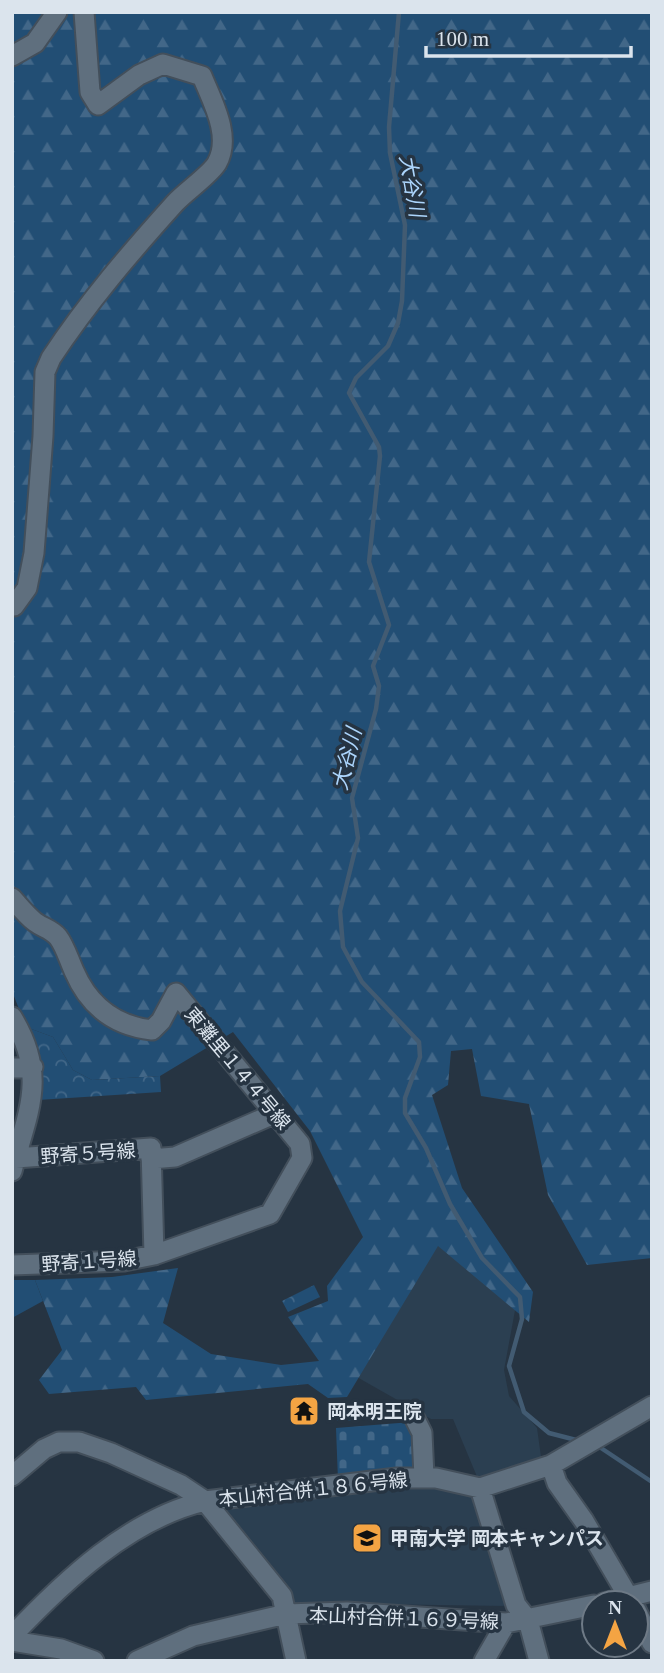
<svg xmlns="http://www.w3.org/2000/svg" width="664" height="1673" font-family="'Times New Roman','Noto Sans JP',serif">
<style>
.built{fill:#2b3f51}
.grass{fill:#224e74}
.forest{fill:url(#forest-firs)}
.cemetery{fill:url(#cemetery-stones)}
.park{fill:url(#park-crowns)}
.lines{fill:none;stroke-linecap:round;stroke-linejoin:round}
.stream{stroke:#425b72;stroke-width:4.5}
.minor-casing{stroke:#434f5b;stroke-width:23}
.minor{stroke:#5f6f7e;stroke-width:19}
.labels{text-anchor:middle;stroke-width:7;stroke-linejoin:round;paint-order:stroke}
.street-label{font-size:19px;fill:#dbe4ed;stroke:#263442}
.poi-label{font-size:19px;font-weight:bold;fill:#dbe4ed;stroke:#263442;text-anchor:start}
.water-label{font-size:21px;font-style:italic;fill:#acd5fc;stroke:#263442}
</style>
<defs>
<pattern id="forest-firs" width="22" height="20" patternUnits="userSpaceOnUse" patternTransform="scale(1.75)"><rect width="22" height="20" fill="#224e74"/><path d="M5 1l3.5 6h-7zM16 11l3.5 6h-7z" fill="#426788"/></pattern>
<pattern id="cemetery-stones" width="16" height="16" patternUnits="userSpaceOnUse" patternTransform="scale(1.75)"><rect width="16" height="16" fill="#224e74"/><path d="M2 7V4a2 2 0 0 1 4 0v3zM10 15v-3a2 2 0 0 1 4 0v3z" fill="#426788"/></pattern>
<pattern id="park-crowns" width="20" height="18" patternUnits="userSpaceOnUse" patternTransform="scale(1.75)"><rect width="20" height="18" fill="#224e74"/><path d="M2 6a3 3 0 1 1 6 0M12 15a3 3 0 1 1 6 0" fill="none" stroke="#426788"/></pattern>
</defs>
<rect width="100%" height="100%" fill="#263442"/>
<path class="built" d="M442,1225L516,1305L504,1370L509,1396L537,1428L542,1464L478,1479L453,1419H431L318,1355Z
M405,1482L477,1492L509,1606L294,1603L222,1510L226,1503Z"/>
<path class="grass" d="M12,1280H35L43,1301L12,1318Z"/>
<path class="forest" d="M12,12H652V1258L587,1265L548,1195L529,1104L481,1096L472,1049L451,1051L448,1085L432,1095L462,1188L533,1292L529,1322L438,1246L347,1397L328,1398L308,1384L146,1400L136,1387L49,1394L39,1380L62,1350L35,1280L112,1277L178,1268L163,1323L211,1354L281,1365L319,1361L288,1317L328,1301L327,1286L363,1237L310,1131L233,1032L160,1076L92,1080L73,1070L53,1037L26,1027L12,991Z"/>
<path class="cemetery" d="M386,1404L402,1411L407,1417L337,1421L338,1406Z
M412,1422L420,1472L338,1480L336,1428Z"/>
<path class="park" d="M26,1027L53,1037L73,1070L92,1080L160,1076L161,1092L38,1100Z
M314,1285L320,1297L288,1312L282,1301Z"/>
<g class="lines">
<path class="stream" d="M399,12L389,127L390,153L405,225L402,301L398,323L388,346L356,378L349,393L379,447L380,456L369,562L389,625L373,666L379,686L376,709L352,798L358,838L340,911L343,947L362,982L419,1042L420,1057L405,1098V1113L426,1148L450,1204L482,1258L520,1297L522,1319L509,1366L524,1412L549,1433L580,1441
M598,1446L652,1482"/>
<g class="minor-casing">
<path id="minor" d="M12,56L35,43L57,12
M12,604L14,606L27,588L34,553L43,436L45,372L51,358C88,302 130,253 175,203C185,192 211,174 217,163C232,136 212,101 202,76L163,64L139,75L98,105L90,92L84,12
M12,898C19,906 27,916 35,922C43,928 51,929 58,937C65,946 69,960 74,971C89,1006 115,1026 152,1030L161,1021L176,993L300,1144L302,1158L270,1214L154,1255L124,1261L12,1265
M12,1017C48,1076 28,1111 12,1171
M12,1068L33,1067
M16,1158L151,1148L154,1255
M151,1159L175,1157L276,1113
M415,1419L422,1433L424,1477
M551,1465L557,1483L584,1521L632,1603
M12,1476L44,1449L59,1442H79L111,1453L181,1485L205,1501L282,1596L296,1661
M480,1488L516,1605L528,1620L539,1661
M604,1603L652,1591
M636,1610L652,1643
M12,1636C64,1581 129,1519 205,1501L397,1478H436L480,1488L551,1465L652,1406
M12,1641L61,1649L94,1661
M137,1661L193,1636L286,1614L347,1612L506,1623L594,1605
M484,1661L506,1623"/>
</g>
<use href="#minor" class="minor"/>
</g>
<defs>
<g id="temple-square" transform="scale(1.575)"><rect x="-9" y="-9" width="18" height="18" rx="4" fill="#f4a443" stroke="#263442"/><path d="M0-6L5-2H3V0L6.5 2.5H4V6H1.5V3h-3V6H-4V2.5H-6.5L-3 0V-2H-5Z" fill="#111"/></g>
<g id="university-square" transform="scale(1.575)"><rect x="-9" y="-9" width="18" height="18" rx="4" fill="#f4a443" stroke="#263442"/><path d="M0-5L7-2L0 1L-7-2ZM-4 1L0 2.5L4 1V4Q0 6-4 4Z" fill="#111"/></g>
</defs>
<g fill-rule="evenodd">
<use href="#temple-square" x="304" y="1411"/>
<use href="#university-square" x="367" y="1538"/>
</g>
<g class="labels">
<g class="street-label">
<text transform="translate(238 1068) rotate(50)" y="7">東灘里１４４号線</text>
<text transform="translate(88 1153) rotate(-4)" y="7">野寄５号線</text>
<text transform="translate(89 1261) rotate(-4)" y="7">野寄１号線</text>
<text transform="translate(313 1489) rotate(-6)" y="7">本山村合併１８６号線</text>
<text transform="translate(404 1618) rotate(2)" y="7">本山村合併１６９号線</text>
</g>
<g class="poi-label">
<text x="327" y="1418">岡本明王院</text>
<text x="390" y="1545">甲南大学 岡本キャンパス</text>
</g>
<g class="water-label">
<text transform="translate(412 186) rotate(80)" y="7">大谷川</text>
<text transform="translate(347 759) rotate(-76)" y="7">大谷川</text>
</g>
</g>
<rect width="664" height="1673" fill="none" stroke="#dbe4ed" stroke-width="28"/>
<g transform="translate(615 1624)"><circle r="33" fill="#263442" stroke="#6e7a86" stroke-width="2"/>
<path d="M0-5L12 26L0 18L-12 26Z" fill="#f4a443"/>
<text y="-10" font-size="19" font-weight="bold" text-anchor="middle" fill="#dbe4ed">N</text>
</g>
<path d="M426 46v10h205v-10" fill="none" stroke="#dbe4ed" stroke-width="3.5"/>
<text x="436" y="46" font-size="21" fill="#dbe4ed" stroke="#263442" stroke-width="5" paint-order="stroke">100 m</text>
</svg>
